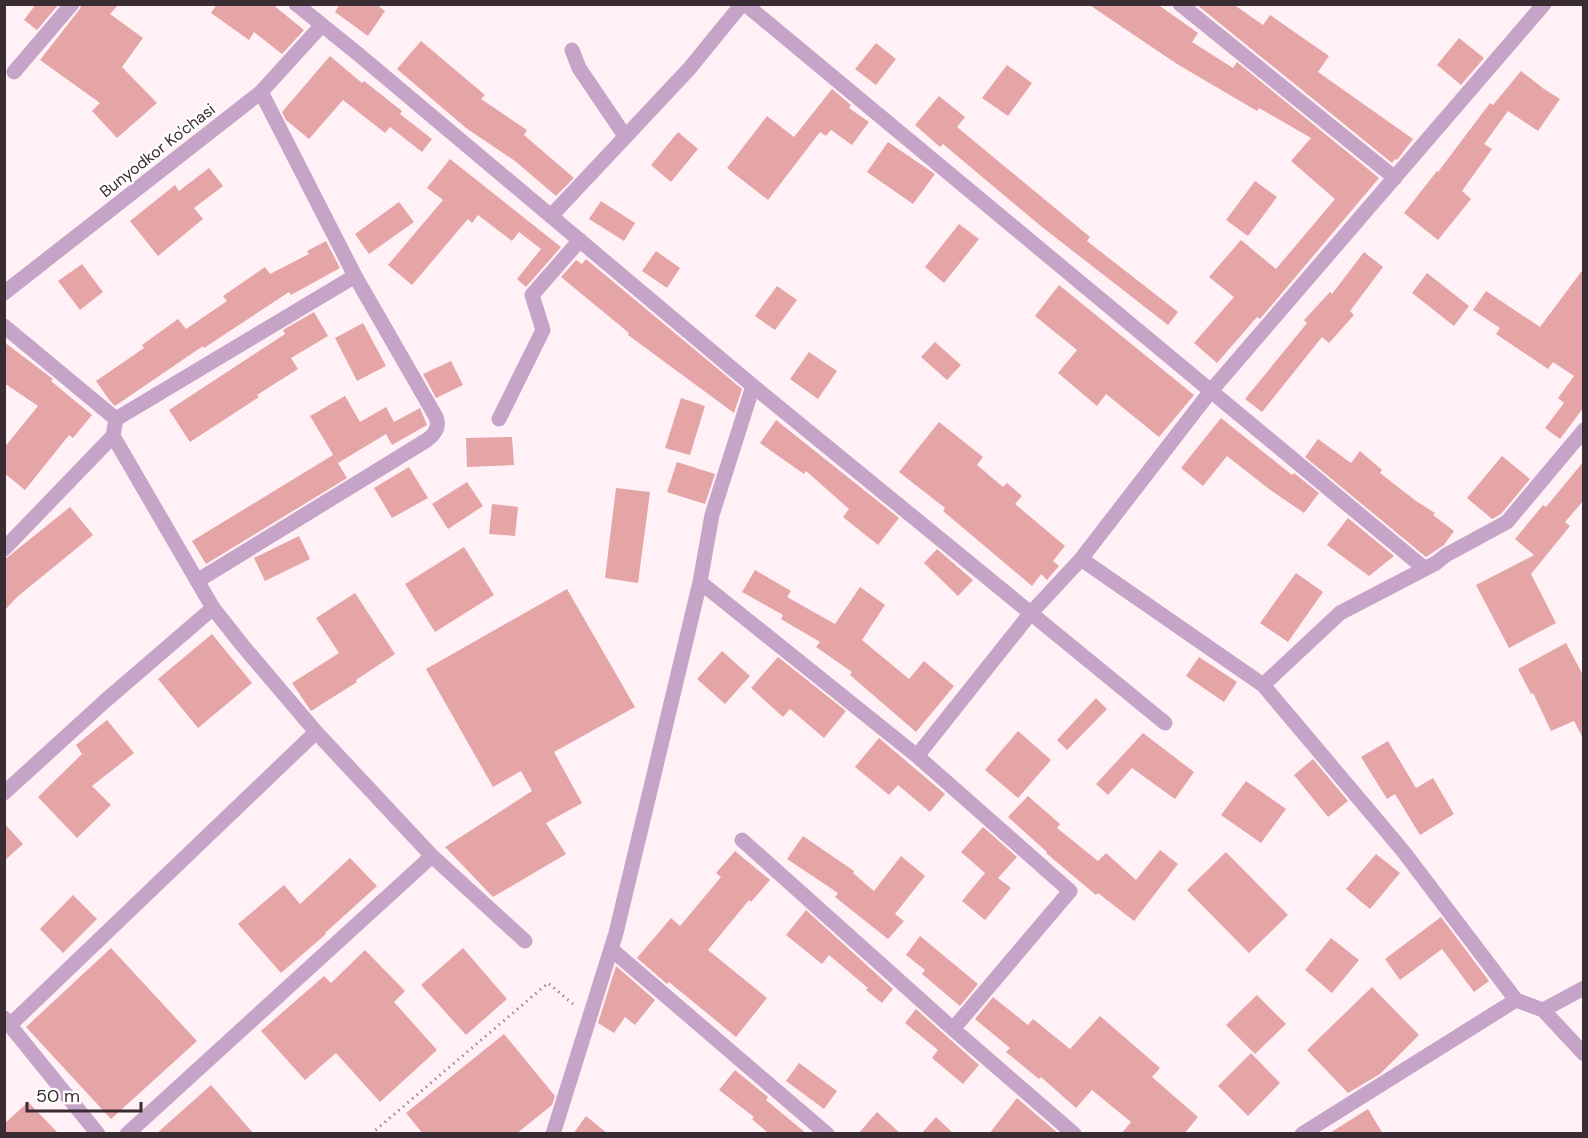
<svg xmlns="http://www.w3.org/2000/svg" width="1588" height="1138" font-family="'DM Sans',sans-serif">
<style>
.building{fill:#e5a5a7}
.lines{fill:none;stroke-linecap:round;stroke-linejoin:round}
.path{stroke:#998b91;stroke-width:3;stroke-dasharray:1.5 4.5;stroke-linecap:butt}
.minor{stroke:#c6a4c7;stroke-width:15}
.labels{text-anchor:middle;stroke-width:4.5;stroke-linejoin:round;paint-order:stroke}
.street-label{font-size:16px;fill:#392c32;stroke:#fff}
</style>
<rect width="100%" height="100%" fill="#fff1f6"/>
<path class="building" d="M36,4H59L37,30L24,20Z
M82,4H119L110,14L143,38L122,67L157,103L117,138L92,111L100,103L40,60L79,10Z
M217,4H272L304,30L282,54L254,32L249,40L211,13Z
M340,4H376L385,11L368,36L335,12Z
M1088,4H1157L1198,33L1192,42L1233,68L1237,62L1379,178L1260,319L1257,317L1217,363L1194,343L1234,297L1209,277L1241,240L1276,269L1335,199L1291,161L1311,138L1259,108L1257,111L1177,64Z
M1196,4H1233L1263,25L1270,15L1329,56L1318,72L1413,139L1397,160L1395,159L1392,163Z
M1459,38L1484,58L1461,85L1437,65Z
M421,41L485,95L481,99L527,130L524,135L574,178L556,196L515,161L466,128L397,69Z
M876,43L896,59L876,85L855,69Z
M330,56L362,83L364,81L402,111L400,114L432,139L422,152L390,127L385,133L343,100L309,139L286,120L282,112Z
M1007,65L1032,83L1008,116L982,98Z
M1521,71L1544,89L1560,99L1538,131L1508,111L1484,144L1492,149L1462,191L1471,199L1438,240L1404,213L1437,171L1438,172L1490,103L1493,105Z
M832,89L851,105L849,108L869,122L852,145L831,130L826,136L820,132L768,200L727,168L767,116L794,137Z
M939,96L965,117L957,127L1090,237L1087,241L1178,312L1168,325L1042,227L943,144L940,147L915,125Z
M678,132L698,149L671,182L651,165Z
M888,142L935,174L913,204L867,172Z
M450,159L561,247L526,287L517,279L541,249L519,232L512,241L478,215L472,223L468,219L412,285L388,265L443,200L427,188Z
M209,168L223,186L194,208L203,219L158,256L130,221L175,185L179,191Z
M1255,181L1277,197L1248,236L1226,220Z
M601,201L635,223L624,241L589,219Z
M399,202L414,222L369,254L355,234Z
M959,224L979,239L944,283L925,267Z
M326,241L340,268L291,295L289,292L204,348L203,346L115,406L110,401L96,381L144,348L142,345L178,319L186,329L227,301L223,296L265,267L270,274L309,254L307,251Z
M656,251L680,268L667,288L642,271Z
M1364,252L1383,267L1350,311L1354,315L1329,343L1322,337L1262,412L1245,399L1307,323L1304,320L1330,292L1332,294Z
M586,259L742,389L734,413L628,335L629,333L561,277L576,260L582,264Z
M82,264L103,292L80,310L58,281Z
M1584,268V407L1560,439L1545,428L1564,403L1558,398L1574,376L1553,362L1548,369L1496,334L1500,328L1473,310L1486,291L1540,327Z
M1427,273L1469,306L1454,326L1412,293Z
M1059,285L1194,395L1159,437L1106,394L1097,406L1058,373L1077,350L1035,316Z
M777,286L797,300L775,330L755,316Z
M314,312L328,336L291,358L298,369L257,395L259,397L190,442L169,410L285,334L283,330Z
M363,323L386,366L357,381L335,338Z
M4,342L53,379L51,381L92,415L73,438L69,435L25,490L4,473V448L38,406L4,383Z
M935,342L961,365L947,380L921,357Z
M809,352L837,371L818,399L790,379Z
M451,361L463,385L436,398L423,374Z
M345,396L360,422L386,407L394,422L420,408L427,425L392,445L386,434L338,463L310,416Z
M681,398L705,406L690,455L665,448Z
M1221,418L1292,475L1294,473L1319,493L1304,513L1269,489L1227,456L1203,486L1181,468Z
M776,420L899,518L878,545L843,517L849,509L806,471L804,474L760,443Z
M939,422L983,457L977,465L1003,487L1007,483L1022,496L1015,504L1065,546L1053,561L1059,566L1047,580L1041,574L1032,586L943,511L945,508L899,472Z
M512,437L514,465L467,467L466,438Z
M1318,439L1351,463L1360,451L1382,470L1380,473L1416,501L1435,513L1433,515L1454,531L1444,545L1426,557L1305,457Z
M333,455L347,478L206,564L192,541Z
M1502,456L1530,479L1501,514L1492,519L1467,498Z
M1584,461V500L1565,522L1570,526L1531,574L1556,623L1509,648L1476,585L1534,555L1515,539L1543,505L1546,507Z
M677,462L715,474L705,504L667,492Z
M409,467L428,498L392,518L374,488Z
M467,482L483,506L448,529L432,504Z
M616,488L650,492L638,583L605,578Z
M492,504L518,507L515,536L489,534Z
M70,507L93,535L17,597L4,611V560Z
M1348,518L1394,556L1369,576L1327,545Z
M299,536L310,559L265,581L254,558Z
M464,547L494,595L435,632L405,584Z
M937,549L973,580L958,596L924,563Z
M755,570L791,591L787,597L835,624L860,587L885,605L862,640L909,679L924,661L954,686L916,732L850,675L852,672L816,647L820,642L781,619L783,615L742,592Z
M1296,573L1323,592L1288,642L1260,623Z
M567,589L635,707L554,752L582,803L546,823L566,854L493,897L445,847L532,791L521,771L493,787L426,669Z
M355,593L395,654L356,680L357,682L311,711L292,683L339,653L316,618Z
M212,634L252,683L198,728L158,679Z
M1566,643L1584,677V740L1574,721L1551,731L1533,693L1531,694L1518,669Z
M722,651L750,676L725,704L697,679Z
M778,657L846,711L824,738L790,709L783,717L751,688Z
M1199,657L1237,682L1224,702L1186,676Z
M1096,698L1107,709L1067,750L1057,740Z
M107,720L134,753L92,786L111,805L77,838L38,797L82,754L76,745Z
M1018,731L1051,760L1018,798L985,770Z
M1143,733L1194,772L1175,799L1132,768L1108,795L1096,784Z
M879,738L945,794L930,812L898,785L889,795L855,767Z
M1388,741L1416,788L1433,778L1454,814L1420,835L1395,794L1387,799L1361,757Z
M1313,759L1348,801L1328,817L1294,775Z
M1246,781L1286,809L1261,843L1221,815Z
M1028,796L1060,824L1057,828L1098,861L1106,853L1136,880L1160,850L1178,864L1134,921L1098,893L1096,895L1046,853L1047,852L1008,817Z
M4,823L23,844L4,861Z
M983,827L1017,857L998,878L1011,888L985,920L962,901L985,873L961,852Z
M803,836L854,871L853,873L874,891L901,856L925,876L895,914L904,921L888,939L835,897L838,893L787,859Z
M735,851L770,880L751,902L749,900L708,950L767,998L736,1037L669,982L667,984L637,958L671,918L680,926L721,877L716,873Z
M1226,852L1288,915L1249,953L1187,890Z
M1376,854L1400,873L1370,909L1346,889Z
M350,858L377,886L325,933L326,934L281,973L238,924L284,885L300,904Z
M73,895L97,919L63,953L40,929Z
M806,910L893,989L882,1003L866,990L868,988L829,955L822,964L786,935Z
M1441,917L1489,981L1474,992L1442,949L1400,980L1385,959Z
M920,936L978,984L960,1006L922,974L925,970L906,955Z
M1331,938L1359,960L1332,993L1305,970Z
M111,948L197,1041L111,1119L26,1027Z
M463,948L507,999L466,1035L421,985Z
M365,950L405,991L394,1002L437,1050L380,1102L336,1053L305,1080L261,1031L324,976L331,983Z
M616,966L655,1000L635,1025L625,1017L614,1033L598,1023Z
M1372,987L1419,1035L1380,1074L1348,1093L1307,1050Z
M1257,995L1286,1024L1255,1054L1226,1025Z
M993,997L1028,1025L1033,1019L1070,1049L1100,1016L1160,1068L1152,1077L1198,1117L1184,1134H1121L1131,1122L1092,1090L1076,1108L1041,1077L1039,1079L1006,1052L1010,1048L975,1019Z
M916,1009L979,1065L963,1084L932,1058L938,1050L905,1023Z
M504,1034L555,1096L552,1105L516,1134H423L406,1113Z
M1251,1053L1280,1083L1248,1116L1218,1086Z
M799,1063L837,1091L824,1109L786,1081Z
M735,1070L768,1097L766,1100L807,1134H769L752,1119L754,1117L719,1090Z
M211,1085L254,1134H156Z
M1017,1098L1059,1134H989Z
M28,1102L59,1134H4V1124Z
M1368,1109L1383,1134H1328Z
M877,1112L901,1134H858Z
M586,1116L608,1134H573Z
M936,1117L954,1134H921Z"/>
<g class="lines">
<path class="path" d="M371,1134L548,983L573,1004"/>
<path class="minor" d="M296,4L358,54L753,386L1165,723
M745,4L1424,568
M1180,4L1395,178
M572,50L579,68L625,136
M14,72L72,4
M551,216L689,69L742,4
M4,293L261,92L322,25
M4,326L116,419
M753,386L712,515L700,582L917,756L1030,614L1081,559L1210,392L1544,4
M499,419L543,330L532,295L580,240
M113,436L213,608L243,646L316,732L432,856L525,941
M4,549L113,436L116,419L355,276
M1081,559L1263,685L1403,851L1516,1000L1543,1010L1584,1054
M197,581L427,440C435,434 440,427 436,417L355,276L261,92
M1263,685L1340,613L1436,563L1446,555L1507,522L1584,430
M4,793L105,701L213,608
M742,840L953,1029L1070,891L917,756
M611,949L827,1134
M1543,1010L1584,988
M4,1018L98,1134
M10,1025L316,732
M953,1029L1074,1134
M127,1134L432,856
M553,1134L616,933L700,582
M1302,1134L1516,1000"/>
</g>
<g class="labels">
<g class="street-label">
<text transform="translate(157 150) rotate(-38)" y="6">Bunyodkor Ko'chasi</text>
</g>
</g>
<rect width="1588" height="1138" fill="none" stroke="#392c32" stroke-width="12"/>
<path d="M27 1102v9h114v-9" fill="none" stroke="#392c32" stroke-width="3"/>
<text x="36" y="1102" font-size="18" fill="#392c32" stroke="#ffffff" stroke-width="4.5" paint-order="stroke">50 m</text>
</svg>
